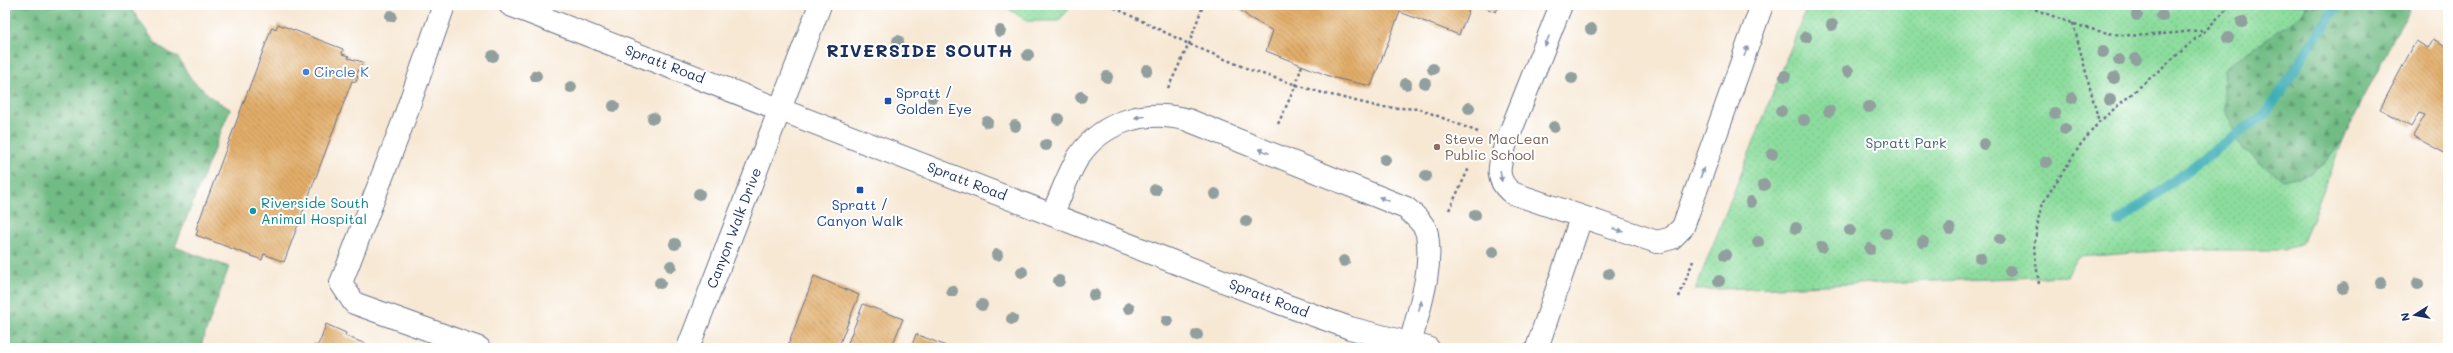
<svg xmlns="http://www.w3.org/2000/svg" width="2453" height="353" font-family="Mali,sans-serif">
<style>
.grass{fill:url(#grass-dots);stroke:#54867e}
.forest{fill:url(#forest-firs);stroke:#467671}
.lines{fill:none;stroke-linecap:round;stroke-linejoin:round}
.stream{stroke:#3cadb6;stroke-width:10}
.building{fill:url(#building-back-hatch)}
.minor-casing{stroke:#687087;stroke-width:24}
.path{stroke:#687087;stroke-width:2.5;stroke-dasharray:3 3;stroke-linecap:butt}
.minor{stroke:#fff;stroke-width:22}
.tree{fill:#919f9e}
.oneway{fill:#8d97ae}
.shop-dot{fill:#3f7fe0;stroke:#fff;stroke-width:1.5}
.transit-dot{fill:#1a4fb4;stroke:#fff;stroke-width:1.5}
.education-dot{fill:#8d6e63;stroke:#fff;stroke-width:1.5}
.culture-dot{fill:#0f9aa8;stroke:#fff;stroke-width:1.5}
.labels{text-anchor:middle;stroke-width:4;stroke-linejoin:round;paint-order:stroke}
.street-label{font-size:14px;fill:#1b2f5e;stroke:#fff}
.shop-label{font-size:14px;fill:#366cbe;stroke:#fff;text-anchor:start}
.transit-label{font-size:14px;fill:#164399;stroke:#fff;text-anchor:start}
.education-label{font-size:14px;fill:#785e54;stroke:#fff;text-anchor:start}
.park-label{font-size:14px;fill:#3d6371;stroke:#fff}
.culture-label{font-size:14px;fill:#0d838f;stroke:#fff;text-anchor:start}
.district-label{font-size:18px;font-weight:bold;letter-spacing:1px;fill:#1b2f5e;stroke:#fff}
</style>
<defs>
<pattern id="grass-dots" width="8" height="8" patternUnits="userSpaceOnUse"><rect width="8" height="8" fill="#8cdd9d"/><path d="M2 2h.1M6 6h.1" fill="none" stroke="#78be8a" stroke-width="1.8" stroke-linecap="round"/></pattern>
<pattern id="forest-firs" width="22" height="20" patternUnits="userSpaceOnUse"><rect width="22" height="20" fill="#71bc84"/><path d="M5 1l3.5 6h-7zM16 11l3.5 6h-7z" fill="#5c996f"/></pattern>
<pattern id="building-back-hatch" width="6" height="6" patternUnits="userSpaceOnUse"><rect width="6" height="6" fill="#e2ad69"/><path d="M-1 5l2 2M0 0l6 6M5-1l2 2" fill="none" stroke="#b68d5a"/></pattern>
</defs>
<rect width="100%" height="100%" fill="#fff"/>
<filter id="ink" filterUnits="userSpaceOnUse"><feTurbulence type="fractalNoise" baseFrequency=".025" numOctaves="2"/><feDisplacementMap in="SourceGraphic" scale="8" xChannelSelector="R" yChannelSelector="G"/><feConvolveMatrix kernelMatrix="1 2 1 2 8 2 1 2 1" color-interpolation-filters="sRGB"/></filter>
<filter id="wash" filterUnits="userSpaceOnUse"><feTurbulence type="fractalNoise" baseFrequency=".012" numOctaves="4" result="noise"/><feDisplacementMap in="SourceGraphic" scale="16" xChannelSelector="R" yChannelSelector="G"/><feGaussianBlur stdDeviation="0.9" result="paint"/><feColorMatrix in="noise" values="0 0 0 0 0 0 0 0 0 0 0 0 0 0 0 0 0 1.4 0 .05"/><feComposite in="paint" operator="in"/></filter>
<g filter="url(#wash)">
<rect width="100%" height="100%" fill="#f7e8d4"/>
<path class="grass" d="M1004,5H1073L1058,21H1026Z
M1808,5H2307L2302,14L2324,163L2343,140L2303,242L2284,250H2172L2078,257L2067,276L1695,290Z"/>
<path class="forest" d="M5,5H131L136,16L156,44L178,58L192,80L212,98L230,109L175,247L229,267L200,348H5Z
M2307,5H2413L2394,37L2343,140L2324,163L2310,174L2282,180L2243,149L2225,109L2223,69L2302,14Z"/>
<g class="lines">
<path class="stream" d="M2118,222L2267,112L2337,5"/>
</g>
<g id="blocks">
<path class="building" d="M1234,5H1471L1459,35L1400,12L1371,86L1334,78L1266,51L1273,31L1250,18Z
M1478,5H1499L1496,12Z
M278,24L343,49L342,54L349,56L348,58L363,62L356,75L358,76L356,82L352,81L284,262L264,254L262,260L196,235L198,230L196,229L272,27L276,29Z
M2433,39L2448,47V155L2413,136L2425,115L2419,113L2411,127L2380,109L2416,41L2428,48Z
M814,276L859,295L838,348H787Z
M863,304L903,319L891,348H846Z
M326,324L346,333L345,336L377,348H313L314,345L317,346L321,339Z
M916,334L951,348H911Z"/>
</g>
</g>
<g filter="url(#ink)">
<use href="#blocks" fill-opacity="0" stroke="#687087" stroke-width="1"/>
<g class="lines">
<g class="minor-casing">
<path id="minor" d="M444,5L402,125L341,283L354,303L479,348
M510,5L1285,305L1350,328L1428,348
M1561,5L1506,143C1500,164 1493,178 1512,193L1657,242L1672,238L1683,227L1762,5
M1052,215C1061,196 1068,173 1079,156C1104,120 1147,109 1188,120L1406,208C1414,215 1425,224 1427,234C1433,270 1419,309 1410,344
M688,348L820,5
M1537,348L1581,218"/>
</g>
<path class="path" d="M1109,5L1189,44L1253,71L1319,92L1380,107L1420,109L1478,132
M2024,5C2056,17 2089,32 2123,35C2150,37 2179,32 2205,30
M1792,8L1799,5
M2073,23L2099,122
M1168,88L1189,44L1203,5
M1278,124L1296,85L1302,65
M1449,210L1469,168
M2039,284L2034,249L2039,215L2044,201L2081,144L2099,122L2206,30L2230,5
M1679,297L1693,261"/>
<use href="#minor" class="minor"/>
</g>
<g class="tree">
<circle cx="2137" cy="15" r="6"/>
<circle cx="391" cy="16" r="6"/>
<circle cx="2162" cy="16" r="6"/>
<circle cx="2242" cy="22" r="6"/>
<circle cx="1832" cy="25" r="6"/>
<circle cx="1591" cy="29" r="6"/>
<circle cx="1000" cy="31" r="6"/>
<circle cx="1806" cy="37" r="6"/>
<circle cx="2228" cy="38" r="6"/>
<circle cx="898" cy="41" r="6"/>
<circle cx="2103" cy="52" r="6"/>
<circle cx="1028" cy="55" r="6"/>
<circle cx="493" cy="56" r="6"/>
<circle cx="2136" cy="59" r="6"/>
<circle cx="2119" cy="60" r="6"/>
<circle cx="1433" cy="69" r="6"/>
<circle cx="1147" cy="70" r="6"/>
<circle cx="1848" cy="71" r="6"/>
<circle cx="536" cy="76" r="6"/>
<circle cx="1785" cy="76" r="6"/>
<circle cx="1107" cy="77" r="6"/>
<circle cx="1572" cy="78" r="6"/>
<circle cx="2114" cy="78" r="6"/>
<circle cx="1425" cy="83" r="6"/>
<circle cx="1406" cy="84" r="6"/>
<circle cx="571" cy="87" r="6"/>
<circle cx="932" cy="97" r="6"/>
<circle cx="1081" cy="97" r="6"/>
<circle cx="2072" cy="98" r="6"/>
<circle cx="2110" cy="100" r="6"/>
<circle cx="614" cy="106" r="6"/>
<circle cx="1869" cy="107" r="6"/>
<circle cx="1469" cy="108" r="6"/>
<circle cx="1781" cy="111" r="6"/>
<circle cx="1829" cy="111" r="6"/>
<circle cx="2055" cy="113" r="6"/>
<circle cx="653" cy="118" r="6"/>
<circle cx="1058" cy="119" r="6"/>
<circle cx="1804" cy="120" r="6"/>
<circle cx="987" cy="122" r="6"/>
<circle cx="1015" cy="126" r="6"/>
<circle cx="1554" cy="127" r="6"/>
<circle cx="2065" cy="129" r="6"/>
<circle cx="1984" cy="144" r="6"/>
<circle cx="1046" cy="145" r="6"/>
<circle cx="1772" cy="154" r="6"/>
<circle cx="1385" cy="160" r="6"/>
<circle cx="2046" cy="162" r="6"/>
<circle cx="1426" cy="176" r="6"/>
<circle cx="1764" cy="185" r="6"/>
<circle cx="1155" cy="190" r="6"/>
<circle cx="699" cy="194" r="6"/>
<circle cx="1215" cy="194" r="6"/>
<circle cx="1751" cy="202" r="6"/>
<circle cx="1475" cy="215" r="6"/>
<circle cx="1246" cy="221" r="6"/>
<circle cx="1796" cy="228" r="6"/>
<circle cx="1950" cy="229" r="6"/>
<circle cx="1850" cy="230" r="6"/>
<circle cx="1886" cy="233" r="6"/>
<circle cx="2000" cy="239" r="6"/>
<circle cx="1758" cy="242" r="6"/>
<circle cx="1923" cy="242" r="6"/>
<circle cx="675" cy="244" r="6"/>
<circle cx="1822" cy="247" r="6"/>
<circle cx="1870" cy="249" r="6"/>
<circle cx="1493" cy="252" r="6"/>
<circle cx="997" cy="255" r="6"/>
<circle cx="1725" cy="255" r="6"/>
<circle cx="1980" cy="258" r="6"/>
<circle cx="1344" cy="261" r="6"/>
<circle cx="671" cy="266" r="6"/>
<circle cx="2010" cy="271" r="6"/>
<circle cx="1022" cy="272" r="6"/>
<circle cx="1609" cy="274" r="6"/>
<circle cx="1059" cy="281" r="6"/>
<circle cx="1719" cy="281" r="6"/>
<circle cx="660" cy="283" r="6"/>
<circle cx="2381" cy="283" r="6"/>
<circle cx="2418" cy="284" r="6"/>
<circle cx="2343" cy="288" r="6"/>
<circle cx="952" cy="291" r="6"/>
<circle cx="1094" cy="295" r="6"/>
<circle cx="982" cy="305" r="6"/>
<circle cx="1129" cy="308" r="6"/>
<circle cx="1012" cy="319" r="6"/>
<circle cx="1167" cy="321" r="6"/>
<circle cx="1197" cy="335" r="6"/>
</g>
<defs><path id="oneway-solid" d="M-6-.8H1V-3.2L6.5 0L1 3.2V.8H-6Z"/></defs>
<g class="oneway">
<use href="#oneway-solid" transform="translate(1547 41) rotate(112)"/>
<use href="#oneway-solid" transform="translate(1746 51) rotate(-70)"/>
<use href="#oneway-solid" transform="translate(1140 117) rotate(173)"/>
<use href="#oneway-solid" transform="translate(1264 151) rotate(-158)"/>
<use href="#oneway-solid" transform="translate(1702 173) rotate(-70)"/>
<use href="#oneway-solid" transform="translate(1501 176) rotate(82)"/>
<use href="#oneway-solid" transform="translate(1384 199) rotate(-158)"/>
<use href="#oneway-solid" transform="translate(1618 230) rotate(18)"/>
<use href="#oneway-solid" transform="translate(1420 306) rotate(-75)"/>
</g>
</g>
<circle class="shop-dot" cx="306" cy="72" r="4"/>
<g class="transit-dot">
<rect x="884" y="97" width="8" height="8" rx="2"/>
<rect x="856" y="186" width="8" height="8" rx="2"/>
</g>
<circle class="education-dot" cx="1437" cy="147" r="4"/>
<circle class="culture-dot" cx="253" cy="211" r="4"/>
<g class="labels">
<g class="street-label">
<text transform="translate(665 64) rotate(21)" y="5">Spratt Road</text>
<text transform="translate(967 181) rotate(21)" y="5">Spratt Road</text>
<text transform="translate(734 228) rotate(-69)" y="5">Canyon Walk Drive</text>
<text transform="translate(1269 298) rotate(21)" y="5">Spratt Road</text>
</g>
<g class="shop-label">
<text x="314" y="77">Circle K</text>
</g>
<g class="transit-label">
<text x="896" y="98">Spratt /<tspan x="896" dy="16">Golden Eye</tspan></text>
<text x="860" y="210" text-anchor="middle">Spratt /<tspan x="860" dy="16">Canyon Walk</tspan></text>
</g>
<g class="education-label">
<text x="1445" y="144">Steve MacLean<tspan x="1445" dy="16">Public School</tspan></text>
</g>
<g class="park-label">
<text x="1906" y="148">Spratt Park</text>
</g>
<g class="culture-label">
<text x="261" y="208">Riverside South<tspan x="261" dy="16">Animal Hospital</tspan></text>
</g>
<g class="district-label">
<text x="920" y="57">RIVERSIDE SOUTH</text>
</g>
</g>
<rect width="2453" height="353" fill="none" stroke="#fff" stroke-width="20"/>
<g transform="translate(2415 315) rotate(259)" stroke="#ffffff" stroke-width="3" paint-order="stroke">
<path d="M0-3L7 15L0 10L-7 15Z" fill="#1b2f5e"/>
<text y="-6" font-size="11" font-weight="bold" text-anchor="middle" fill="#1b2f5e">N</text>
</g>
</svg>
